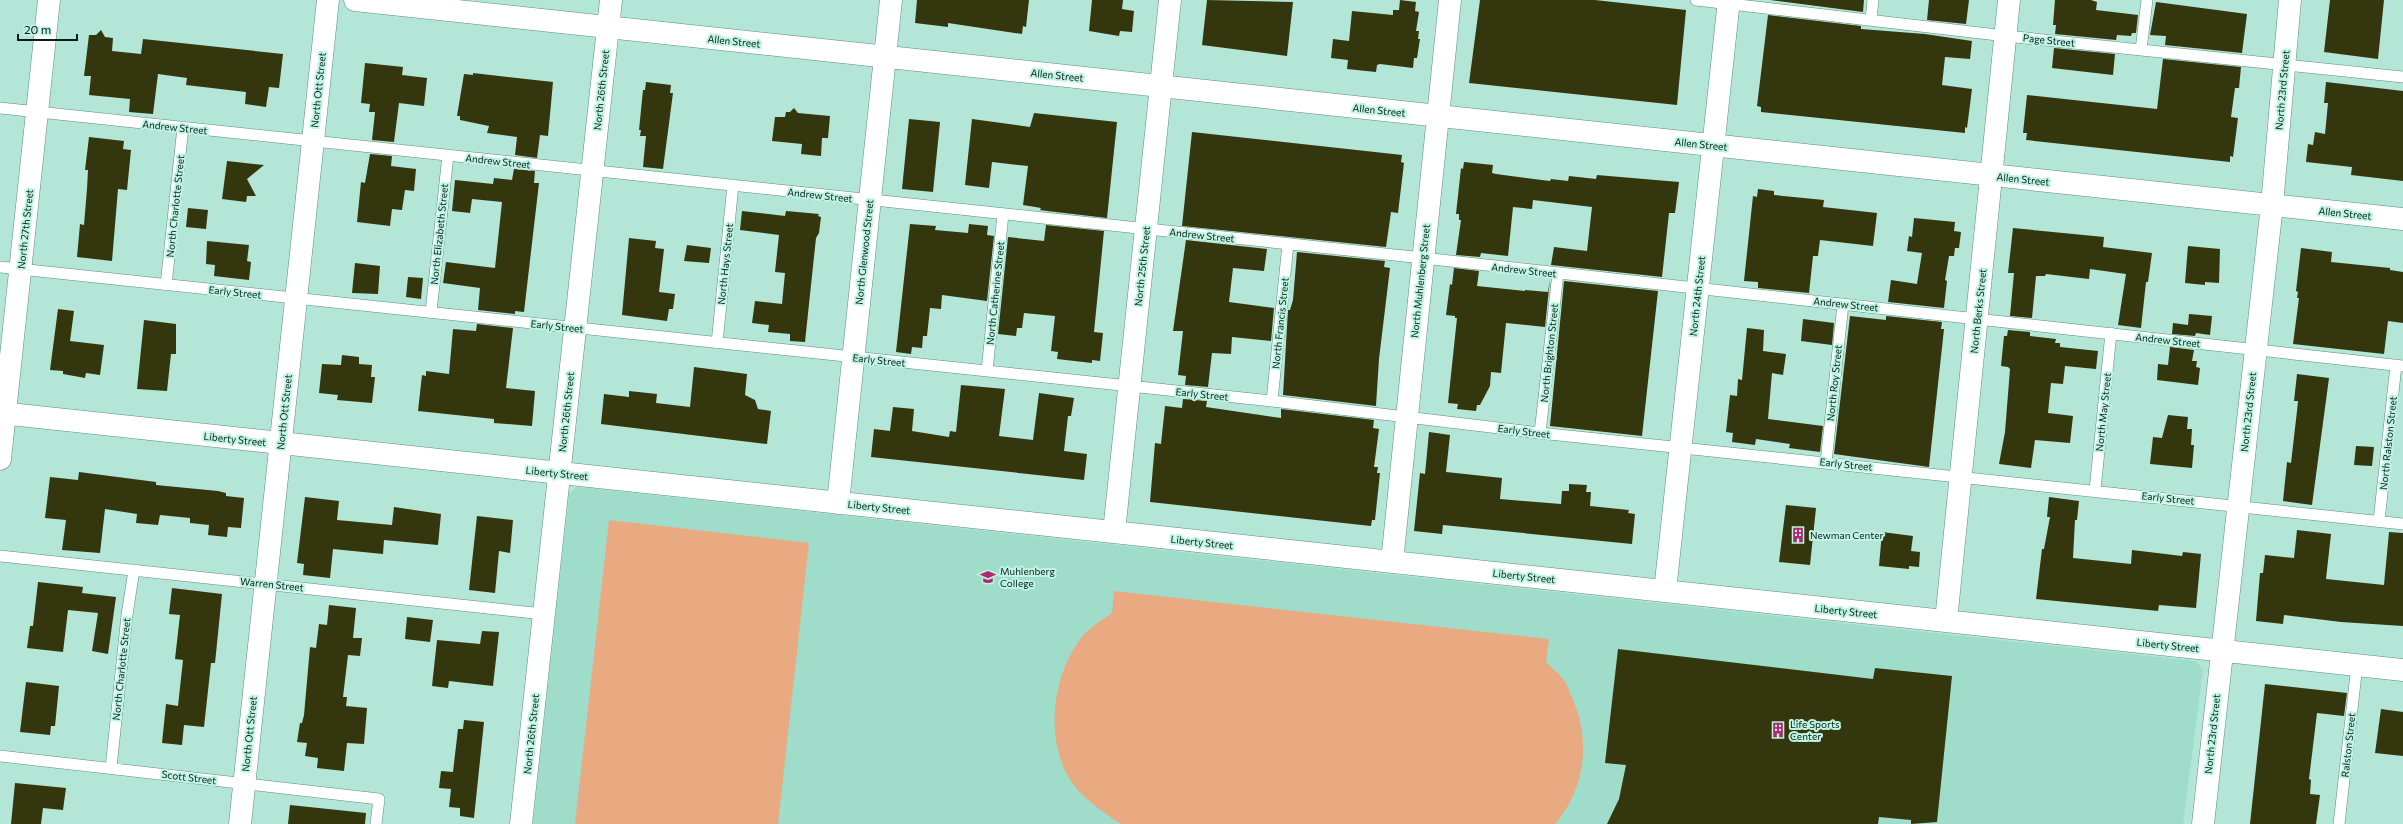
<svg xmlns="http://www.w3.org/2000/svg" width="2403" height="824" font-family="Commissioner,sans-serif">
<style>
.built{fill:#9fdcc9}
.green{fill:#eaaa81}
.building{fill:#34370e}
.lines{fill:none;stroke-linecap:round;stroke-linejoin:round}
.lane-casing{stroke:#5c8d7e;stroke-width:12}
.street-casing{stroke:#5c8d7e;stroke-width:23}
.secondary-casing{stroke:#5c8d7e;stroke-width:23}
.lane{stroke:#fff;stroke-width:11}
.street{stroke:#fff;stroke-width:22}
.secondary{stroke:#fff;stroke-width:22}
.labels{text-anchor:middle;stroke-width:4;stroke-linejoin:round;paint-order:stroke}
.street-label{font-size:10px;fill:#091d18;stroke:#c0f4e3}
.poi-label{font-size:10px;fill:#091d18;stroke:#c0f4e3;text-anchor:start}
</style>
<rect width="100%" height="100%" fill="#b3e6d6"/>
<path class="built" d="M577,487L2195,661L2203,669L2183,824H533L569,494Z"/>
<path class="green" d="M609,520L809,543L778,824H575Z
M1114,591L1549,639L1546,662C1552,668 1559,674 1564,680C1568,686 1570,694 1573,700C1591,741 1585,790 1555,824H1121C1105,813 1089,803 1076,788C1043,747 1051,677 1081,638C1089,628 1102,620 1112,613Z"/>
<path class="building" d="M917,0H1029L1026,27L1023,26L1022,34L948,23V27L915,23Z
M1092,0H1123L1122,9L1134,11L1132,32L1120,31L1119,36L1089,31Z
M1207,0L1293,2L1287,56L1202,45Z
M1400,0L1416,2L1415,11L1419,12L1416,31H1419L1418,39H1420L1417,58H1414L1413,68L1380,64L1377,65L1376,72L1347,69L1348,60L1331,58L1333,39L1349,41L1352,11L1393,15V10H1399Z
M1480,0H1595L1686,10L1677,105L1469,83Z
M1770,0H1864L1863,12Z
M1929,0H1969L1966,24L1927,20Z
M2055,0H2091L2097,2L2096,10L2138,15L2136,33H2132L2131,36L2117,35L2116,40L2055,34L2056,25H2053Z
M2330,0H2384L2378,59L2324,52Z
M2156,2L2247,14L2242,53L2165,45L2166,36L2150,35Z
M1768,15L1861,26V29L1925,34L1972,41L1970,59L1945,57L1942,85L1972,89L1967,128L1965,127V133L1761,112V107L1757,106Z
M101,30L105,37L113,38L112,51L141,54L143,39L283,54L279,88L269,87L266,107L245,104L246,92L186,85L187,78L158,74L153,114L129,112L130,99L89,95L91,76H84L89,35H96Z
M2054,48L2115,54L2113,75L2052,68Z
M2163,59L2241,67L2239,88H2235L2231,117L2238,118L2233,157L2230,156V162L2026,140L2027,133H2023L2027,95L2157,109Z
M365,63L403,67L402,75L427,78L424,106L399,103L394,142L372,140L375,112H369L370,104L361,103Z
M473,73L553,82L548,136L540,135L537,158L515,155L517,137L487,133L489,126L460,120V116H457L464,74L473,75Z
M646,82L671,85L670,93H673L663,169L643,167L646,136H640L641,130H639L643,90H645Z
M2326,82L2403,91V181L2351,175L2352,167L2306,162L2308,144L2313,145L2315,132L2325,134L2328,103H2324Z
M794,108L798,113L830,116L828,138H822L821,156L801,154L802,144L772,141L775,117H785L786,112H790Z
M1034,113L1117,122L1107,218L1047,211L1040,210L1041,208L1023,205L1028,166L992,162L989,188L965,185L972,119L1030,127Z
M909,119L940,122L933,192L902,189Z
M1192,132L1402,155L1401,162L1404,163L1398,213L1391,212L1386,247L1182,226Z
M89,137L124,141L123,149L131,150L127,190L118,189L112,261L77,257L80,224L84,225L87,189L88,170H85Z
M370,154L392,156L391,166L416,169L414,191L405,190L402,210L392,209L390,226L357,222L361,182L365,183Z
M227,161L264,165L247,179L256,196H247L246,202L222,199Z
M1464,162L1493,165L1492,173L1496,174L1550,181L1551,179L1568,181L1569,176L1596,179L1597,175L1679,182L1675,213H1669L1662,277L1551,265L1554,247L1587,251L1592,207L1533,200L1532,209L1513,207L1508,256L1481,253L1480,257L1456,255L1461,220H1459V214H1456L1461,168L1463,169Z
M514,169L535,171L534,183H539L524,312L515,311V314L478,310L480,288L443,283L446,262L495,268L502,202L472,199L470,213L452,211L455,180L493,184L494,178L512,180Z
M1758,189L1774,191V195L1824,200L1823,207L1877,213L1873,246L1820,240L1818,256H1813L1809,293L1758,288V282L1744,281L1753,196L1757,197Z
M188,208L208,210L206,229L186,227Z
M742,211L785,216L786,211L819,214L818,216L821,217L819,233L816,238L805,342L790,341V334L768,332L769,325L752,323L755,301L782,304L785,273L775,272L779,235L740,230Z
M1914,218L1955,222L1954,231L1961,232L1959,248H1955L1954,256H1949L1945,280L1947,281L1944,308L1888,302L1891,280L1917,284L1922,253L1907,251L1909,236L1912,237Z
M910,224L936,226L935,230L968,233L969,224L988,226L987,235L994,236L987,301L942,295L941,309L930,308L927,336H923L922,348L912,347L911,354L896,352Z
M1046,225L1104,231L1094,332L1103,333L1100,361L1092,360V363L1057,359L1058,352L1051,351L1055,316L1024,313L1022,328H1017L1016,336L998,334L1008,237L1044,241Z
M2013,228L2104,237L2103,247L2152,253L2148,282H2146L2141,328L2118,325L2126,274L2090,269L2089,279L2046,274L2045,276H2036L2032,318L2010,316L2014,273H2008Z
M629,238L656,241L655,248L664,249L659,292L675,294L673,309H669L667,321L622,315Z
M1186,240L1267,249L1264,271L1233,268L1229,302L1274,308L1271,341L1232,337L1231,354L1212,353L1208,387L1185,385L1186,376L1178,375L1183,331H1173Z
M207,241L249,245L247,261L251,262L249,280L214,276L215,265L206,264Z
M687,245L711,248L709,263L684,261Z
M2188,246L2220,249L2219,283L2205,282V285L2185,283Z
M2301,248L2332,252L2331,262L2390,268V270L2403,272V323L2388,321L2384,354L2293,344L2299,298H2297L2298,292L2296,291Z
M1297,252L1385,261L1384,267L1390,268L1379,359L1376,406L1283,395L1288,310H1290L1293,300Z
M355,263L380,266L378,294L352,293Z
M1454,268L1479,271L1477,286L1525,291V290L1548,292L1550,279L1545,327L1506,323L1501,373L1491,372L1490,386L1480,405H1477L1476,411L1457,409L1458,404L1448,403L1457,318H1455V316L1446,315L1450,284L1452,285Z
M408,277L423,278L421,299L406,297Z
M1564,281L1658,291L1642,436L1550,426Z
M58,309L74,311L70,341L104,345L100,375L86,373L85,378L63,374V371L50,370Z
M2189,314L2212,316L2210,335L2196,333L2195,336L2172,334L2173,323L2188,325Z
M1850,316L1886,320V316L1942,322L1941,329H1944L1929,467L1834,454Z
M1803,319L1834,323L1832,345L1801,341Z
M144,320L176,324V354H171L167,391L137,389Z
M477,324L513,328L506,388L535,391L532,426L494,423V419L418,411L422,375L426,376V371L449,374L453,329L476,331Z
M1747,328L1764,330L1763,351L1786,354L1783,375L1772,373L1768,419L1823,426L1820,452L1789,448L1790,444L1756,439L1755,445L1732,442L1733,433L1726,432L1730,395L1737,396L1738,379L1742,380Z
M2008,330L2030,332V336L2056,339L2055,343H2060V347L2098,351L2096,369L2065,366L2063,384L2051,383L2048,413L2073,416L2070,443L2035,440L2031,468L1999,464L2005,432L2010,369L2008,367L2001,366L2004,336H2007Z
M2170,347L2194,350L2192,361H2197L2196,367L2200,368L2198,385L2157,380L2158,364L2168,365Z
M342,355L359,357V364L372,365L371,377H375L372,403L337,400L338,395L319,393L322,364L341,365Z
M694,367L747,374L745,395L755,400L758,409L771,411L767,444L601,424L604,394L629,397V391L657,394L656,403L690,407Z
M2297,374L2329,378L2312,505L2283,501L2287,462L2291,463L2297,411L2298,401H2294Z
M961,385L1005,389L999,436L1033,440L1039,393L1074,398L1071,416H1068L1064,451L1087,454L1084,480L871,457L874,429L890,431L893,407L914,409L912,431L949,437L950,431L956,432Z
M1183,399L1207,401L1206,407L1281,418V409L1374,420L1373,428L1379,429L1374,467H1378L1377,473H1380L1375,520H1372L1371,526L1150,502L1155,443L1161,444L1165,406L1182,408Z
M2168,415L2188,417L2187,429H2192L2191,445H2194L2192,468L2150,464L2153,437L2162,438Z
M1429,432L1450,435L1446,472L1502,478L1500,499L1561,504L1562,491H1569V484L1587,485L1586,492H1591L1590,506L1629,510L1628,513L1635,514L1632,544L1443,525L1442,534L1414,531L1420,473L1425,474Z
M2356,446L2374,447L2372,466L2354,465Z
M79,472L156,482V485L218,491L226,493V496L244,498L241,528L228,527L227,537L208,535L209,525L190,523V518L160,515L158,525L136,523L137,514L105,509L100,553L62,550L66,520L45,518L50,477L78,480Z
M305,497L339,501L337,520L392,525L394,507L441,514L438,545L384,540L383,554L333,549L330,578L303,575L304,564L297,563Z
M2049,497L2079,501L2077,520H2075L2073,558L2131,564L2132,550L2182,556L2183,552L2201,554L2196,608L2159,605L2158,611L2036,599L2042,549H2044L2050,517H2047Z
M1786,505L1816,508L1810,565L1779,562Z
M477,516L513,520L510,553L499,551L495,593L469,590Z
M2297,530L2331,534L2326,579L2384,585L2389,532L2403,533V626L2341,622L2284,615L2283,624L2256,621L2260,573H2263L2265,555L2294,558Z
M1882,532L1913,536L1911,551L1920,552L1919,567L1909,566V569L1879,566Z
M38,582L83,587L82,593L116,597L108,654L92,651L98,613L68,610L63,652L27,648L30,626H33Z
M172,588L222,594L215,663H211L204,727L184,725L182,745L162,743L166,704L178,706L183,660L175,659L180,615L169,614Z
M329,605L356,608L353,638H362L360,656L348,655L343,697H347L346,706L367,708L364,744L347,743L344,771L317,768L318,758L305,756L307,743L297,742L300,723H302L304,715L310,647L316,648L319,624L327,625Z
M407,617L433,620L430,642L405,639Z
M482,631L499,632L493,686L449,681L448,688L432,686L437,640L480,644Z
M1618,649L1873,679L1875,668L1952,676L1937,822L1911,824V820L1879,817L1878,824H1607L1619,799L1626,765L1605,763Z
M26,682L59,686L55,726H51L50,735L20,732Z
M2265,684L2347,693L2344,716L2317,713L2309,779L2311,780L2310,794L2320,795L2316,824H2250Z
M2381,709L2403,712V756L2375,753Z
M464,720L484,722L474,818L460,816V808L449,807L451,789L439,788L441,771L453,772L458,729H463Z
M15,783L66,788L63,810L43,808L41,824H11Z
M290,805L366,813L365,824H288Z"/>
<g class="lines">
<g class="lane-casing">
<path id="lane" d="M1696,0L2006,36L2403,77
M1871,20L1873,0
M2141,50L2147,0
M0,108L1423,258L2403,366
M0,267L1272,401L1540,433L2403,524
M166,285L183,127
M431,312L448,155
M717,343L733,185
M987,371L1003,214
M1272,401L1288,244
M1540,433L1558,273
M1826,462L1843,304
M2095,490L2111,333
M2379,521L2396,365
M0,556L544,614
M0,756L379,799L376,824
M111,768L127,615L134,570
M2339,824L2357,665"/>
</g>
<g class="street-casing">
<path id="street" d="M355,0L2403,219
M0,413L2403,670
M0,459L49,0
M838,503L891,0
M1114,532L1170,0
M1392,562L1450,0
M1665,591L1729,0
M1946,621L2009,0
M521,824L611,0
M2203,824L2272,205L2290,0"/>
</g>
<g class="secondary-casing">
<path id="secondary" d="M240,824L328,0"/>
</g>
<use href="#lane" class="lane"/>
<use href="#street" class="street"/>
<use href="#secondary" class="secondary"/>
</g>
<defs>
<g id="building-bare" transform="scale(1.2)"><path d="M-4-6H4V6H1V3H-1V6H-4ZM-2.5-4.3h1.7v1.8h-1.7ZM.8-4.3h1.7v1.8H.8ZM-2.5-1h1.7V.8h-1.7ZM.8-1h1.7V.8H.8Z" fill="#ae296f" stroke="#c0f4e3" stroke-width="2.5" paint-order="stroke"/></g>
<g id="university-bare" transform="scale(1.2)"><path d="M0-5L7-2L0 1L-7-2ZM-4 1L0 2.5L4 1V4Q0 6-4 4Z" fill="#ae296f" stroke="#c0f4e3" stroke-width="2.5" paint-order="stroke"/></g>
</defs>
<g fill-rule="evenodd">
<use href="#building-bare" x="1798" y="535"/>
<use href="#university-bare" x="988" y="577"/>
<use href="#building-bare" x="1778" y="730"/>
</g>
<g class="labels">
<g class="street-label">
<text transform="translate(2049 40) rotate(6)" y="4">Page Street</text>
<text transform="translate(734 41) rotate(6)" y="4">Allen Street</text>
<text transform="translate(1057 75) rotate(6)" y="4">Allen Street</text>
<text transform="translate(318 90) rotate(-84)" y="4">North Ott Street</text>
<text transform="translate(601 90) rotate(-84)" y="4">North 26th Street</text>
<text transform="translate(2282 90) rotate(-85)" y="4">North 23rd Street</text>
<text transform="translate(1379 110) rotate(6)" y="4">Allen Street</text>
<text transform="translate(175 127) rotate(6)" y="4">Andrew Street</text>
<text transform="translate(1701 144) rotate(6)" y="4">Allen Street</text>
<text transform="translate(498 161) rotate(6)" y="4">Andrew Street</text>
<text transform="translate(2023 179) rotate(6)" y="4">Allen Street</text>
<text transform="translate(820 195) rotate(6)" y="4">Andrew Street</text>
<text transform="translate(175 206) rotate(-84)" y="4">North Charlotte Street</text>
<text transform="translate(2345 213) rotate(6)" y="4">Allen Street</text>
<text transform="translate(25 229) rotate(-84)" y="4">North 27th Street</text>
<text transform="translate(439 234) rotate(-84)" y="4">North Elizabeth Street</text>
<text transform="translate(1202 235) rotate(6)" y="4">Andrew Street</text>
<text transform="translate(864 252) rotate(-84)" y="4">North Glenwood Street</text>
<text transform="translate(725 264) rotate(-84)" y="4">North Hays Street</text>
<text transform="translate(1142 266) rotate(-84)" y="4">North 25th Street</text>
<text transform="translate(1524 270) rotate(6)" y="4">Andrew Street</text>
<text transform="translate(1420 281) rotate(-84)" y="4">North Muhlenberg Street</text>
<text transform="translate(235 292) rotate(6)" y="4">Early Street</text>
<text transform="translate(995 293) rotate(-84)" y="4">North Catherine Street</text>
<text transform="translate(1697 296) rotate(-84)" y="4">North 24th Street</text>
<text transform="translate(1846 304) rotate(6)" y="4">Andrew Street</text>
<text transform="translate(1978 311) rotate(-84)" y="4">North Berks Street</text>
<text transform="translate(1280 323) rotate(-84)" y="4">North Francis Street</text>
<text transform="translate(557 326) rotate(6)" y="4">Early Street</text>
<text transform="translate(2168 340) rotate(6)" y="4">Andrew Street</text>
<text transform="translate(1549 353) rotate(-84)" y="4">North Brighton Street</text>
<text transform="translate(879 360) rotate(6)" y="4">Early Street</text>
<text transform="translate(1834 383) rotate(-84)" y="4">North Roy Street</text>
<text transform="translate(1202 394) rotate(6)" y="4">Early Street</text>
<text transform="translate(284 412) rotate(-84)" y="4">North Ott Street</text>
<text transform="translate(566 412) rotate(-84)" y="4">North 26th Street</text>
<text transform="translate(2103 412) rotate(-84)" y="4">North May Street</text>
<text transform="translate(2248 412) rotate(-84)" y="4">North 23rd Street</text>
<text transform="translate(1524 431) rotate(7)" y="4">Early Street</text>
<text transform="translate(235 439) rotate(6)" y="4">Liberty Street</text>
<text transform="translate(2388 443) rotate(-84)" y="4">North Ralston Street</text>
<text transform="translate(1846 464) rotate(6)" y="4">Early Street</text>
<text transform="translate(557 473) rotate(6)" y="4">Liberty Street</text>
<text transform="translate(2168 498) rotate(6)" y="4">Early Street</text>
<text transform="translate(879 507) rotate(6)" y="4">Liberty Street</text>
<text transform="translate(1202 542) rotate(6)" y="4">Liberty Street</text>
<text transform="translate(1524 576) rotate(6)" y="4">Liberty Street</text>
<text transform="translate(272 584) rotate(6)" y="4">Warren Street</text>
<text transform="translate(1846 611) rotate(6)" y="4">Liberty Street</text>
<text transform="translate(2168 645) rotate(6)" y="4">Liberty Street</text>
<text transform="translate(121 669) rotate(-84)" y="4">North Charlotte Street</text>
<text transform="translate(249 734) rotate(-84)" y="4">North Ott Street</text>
<text transform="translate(531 734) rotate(-84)" y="4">North 26th Street</text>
<text transform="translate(2212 734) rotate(-84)" y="4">North 23rd Street</text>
<text transform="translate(2348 745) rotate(-84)" y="4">Ralston Street</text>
<text transform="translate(189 777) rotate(7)" y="4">Scott Street</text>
</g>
<g class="poi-label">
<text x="1810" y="539">Newman Center</text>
<text x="1000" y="575">Muhlenberg<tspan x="1000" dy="12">College</tspan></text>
<text x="1790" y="728">Life Sports<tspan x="1790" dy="12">Center</tspan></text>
</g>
</g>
<path d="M18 34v6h59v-6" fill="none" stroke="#091d18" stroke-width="2"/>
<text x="24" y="34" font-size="12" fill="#091d18" stroke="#c0f4e3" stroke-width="3" paint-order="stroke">20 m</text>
</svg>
